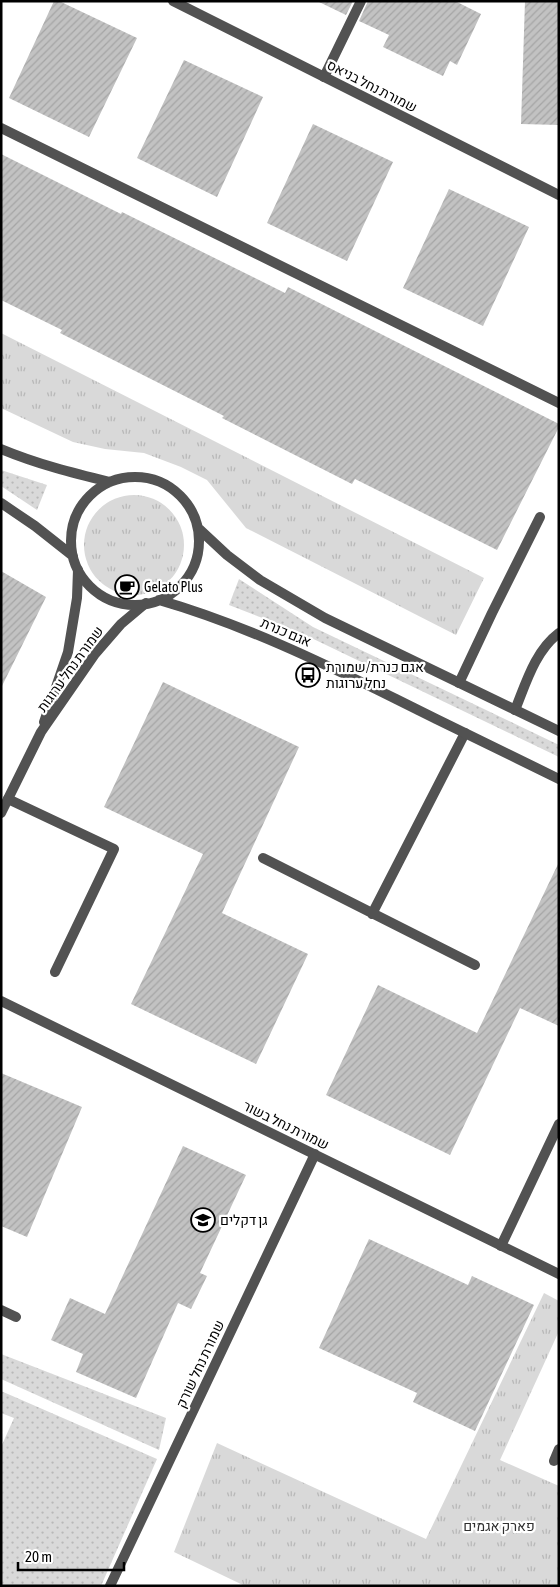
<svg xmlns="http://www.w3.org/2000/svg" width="560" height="1587" font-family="'Asap Condensed',Heebo,sans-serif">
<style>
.grass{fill:url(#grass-tufts)}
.garden{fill:url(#garden-dots)}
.building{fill:url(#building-hatch)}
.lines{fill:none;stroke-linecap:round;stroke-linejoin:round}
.service{stroke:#525252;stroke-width:10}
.minor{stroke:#525252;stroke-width:10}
.tertiary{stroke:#525252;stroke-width:10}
.labels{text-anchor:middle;stroke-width:4.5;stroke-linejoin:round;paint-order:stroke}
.street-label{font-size:14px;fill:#000;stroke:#fff}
.poi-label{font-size:14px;fill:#000;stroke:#fff;text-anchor:start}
.park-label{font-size:14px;fill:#303030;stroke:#fff}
</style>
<defs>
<pattern id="grass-tufts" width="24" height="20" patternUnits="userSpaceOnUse" patternTransform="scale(1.25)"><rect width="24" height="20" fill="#d9d9d9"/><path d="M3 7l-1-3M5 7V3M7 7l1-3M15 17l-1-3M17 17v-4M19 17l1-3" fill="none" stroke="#b8b8b8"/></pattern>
<pattern id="garden-dots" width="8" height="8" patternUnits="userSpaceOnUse" patternTransform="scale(1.25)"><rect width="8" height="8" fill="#d9d9d9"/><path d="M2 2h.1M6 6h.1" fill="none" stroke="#b8b8b8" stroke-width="1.8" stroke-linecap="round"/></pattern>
<pattern id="building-hatch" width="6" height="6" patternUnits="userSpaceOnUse" patternTransform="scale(1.25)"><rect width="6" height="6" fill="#c2c2c2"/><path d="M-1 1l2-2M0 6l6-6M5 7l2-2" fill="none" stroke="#a5a5a5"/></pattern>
</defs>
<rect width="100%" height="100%" fill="#fff"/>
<path class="grass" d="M1,333L484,578L456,635L246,528L207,480L181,467L144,453L105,449L73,442L1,408Z
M84 545a50 50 0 1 1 100 0a50 50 0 1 1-100 0Z
M544,1293L559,1301V1331L500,1460L559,1486V1586H245L174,1552L217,1443L426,1539Z"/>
<path class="garden" d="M1,470L47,485L37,510L1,486Z
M239,579L313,627L559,745V757L301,633L229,605Z
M1,1354L166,1418L159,1450L1,1379Z
M1,1391L157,1459L101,1586H1V1447L14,1418L1,1413Z"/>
<path class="building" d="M54,1H59L137,38L89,137L9,98Z
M317,1H353L346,15Z
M368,1H455L481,14L457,65L450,61L443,76L383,47L389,35L359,21Z
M525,1H559V125L521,124Z
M184,60L263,97L217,197L137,158Z
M313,124L393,162L347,261L267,223Z
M1,154L121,214L122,212L285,293L288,287L559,424V427L497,550L355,479L352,484L222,418L224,416L60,333L62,330L1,300Z
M449,189L529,227L483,326L403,288Z
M1,571L46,597L1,688Z
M163,682L299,747L222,913L308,954L256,1064L131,1004L203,854L104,807Z
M559,862V1026L520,1008L450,1155L326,1095L378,985L477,1033Z
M1,1073L82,1107L27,1237L1,1226Z
M183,1146L246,1175L200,1273L207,1276L191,1309L178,1303L136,1398L76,1372L83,1354L51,1340L70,1298L105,1314Z
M369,1239L468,1285L472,1276L534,1305L475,1431L413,1402L417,1393L319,1348Z"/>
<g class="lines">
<path class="service" d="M324,77L361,1
M1,128L559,403
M459,683L492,613L540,517
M515,710C526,683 535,651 559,633
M8,799L114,849L55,972
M263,858L475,965
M372,914L465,733
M501,1246L559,1124
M1,1310L16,1317
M554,1461L559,1449"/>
<path class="minor" d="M173,1L559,195
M44,722L68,652L77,598L78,570
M1,813L41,732L95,654L121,624L146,603
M1,1001L559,1274
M110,1586L315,1154"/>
<path class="tertiary" d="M1,449C37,464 73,473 110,482
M71 541a64 64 0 1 1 128 0a64 64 0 1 1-128 0Z
M1,503L35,526L73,556
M198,528L227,555L260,580L325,618L559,731
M159,600C242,624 319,661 396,699C450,726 504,752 559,779"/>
</g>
<defs>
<g id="cafe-ring" transform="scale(1.25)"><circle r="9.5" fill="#fff" stroke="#000" stroke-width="1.5"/><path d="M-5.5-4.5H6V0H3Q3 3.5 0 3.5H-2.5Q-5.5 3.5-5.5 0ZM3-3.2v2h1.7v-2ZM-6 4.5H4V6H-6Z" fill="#000"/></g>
<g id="bus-ring" transform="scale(1.25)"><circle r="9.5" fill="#fff" stroke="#000" stroke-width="1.5"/><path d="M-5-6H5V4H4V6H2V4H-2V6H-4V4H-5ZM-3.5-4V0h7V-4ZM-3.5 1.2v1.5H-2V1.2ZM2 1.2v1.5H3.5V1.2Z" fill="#000"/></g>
<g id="school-ring" transform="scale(1.25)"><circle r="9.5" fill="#fff" stroke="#000" stroke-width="1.5"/><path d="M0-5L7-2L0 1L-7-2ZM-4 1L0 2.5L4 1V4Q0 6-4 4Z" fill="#000"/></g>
</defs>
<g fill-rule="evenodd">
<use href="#cafe-ring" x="127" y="587"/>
<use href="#bus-ring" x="308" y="675"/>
<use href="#school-ring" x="203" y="1220"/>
</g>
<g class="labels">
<g class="street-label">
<text transform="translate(372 86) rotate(27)" y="5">שמורת נחל בניאס</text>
<text transform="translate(286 632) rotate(23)" y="5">אגם כנרת</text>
<text transform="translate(70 669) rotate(-54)" y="5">שמורת נחל ערוגות</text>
<text transform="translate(286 1125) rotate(26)" y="5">שמורת נחל בשור</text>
<text transform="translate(200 1364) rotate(-65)" y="5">שמורת נחל שורק</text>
</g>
<g class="poi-label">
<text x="144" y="592">Gelato Plus</text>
<text x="326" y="672">אגם כנרת/שמורת<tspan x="326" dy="16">נחל ערוגות</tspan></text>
<text x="220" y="1225">גן דקלים</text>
</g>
<g class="park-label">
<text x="499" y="1531">פארק אגמים</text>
</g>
</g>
<rect width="560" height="1587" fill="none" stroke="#000000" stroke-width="5"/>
<path d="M18 1562v8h106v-8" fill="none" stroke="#000000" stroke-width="2.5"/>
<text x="25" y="1562" font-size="15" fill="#000000" stroke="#ffffff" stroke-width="4" paint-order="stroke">20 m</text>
</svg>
